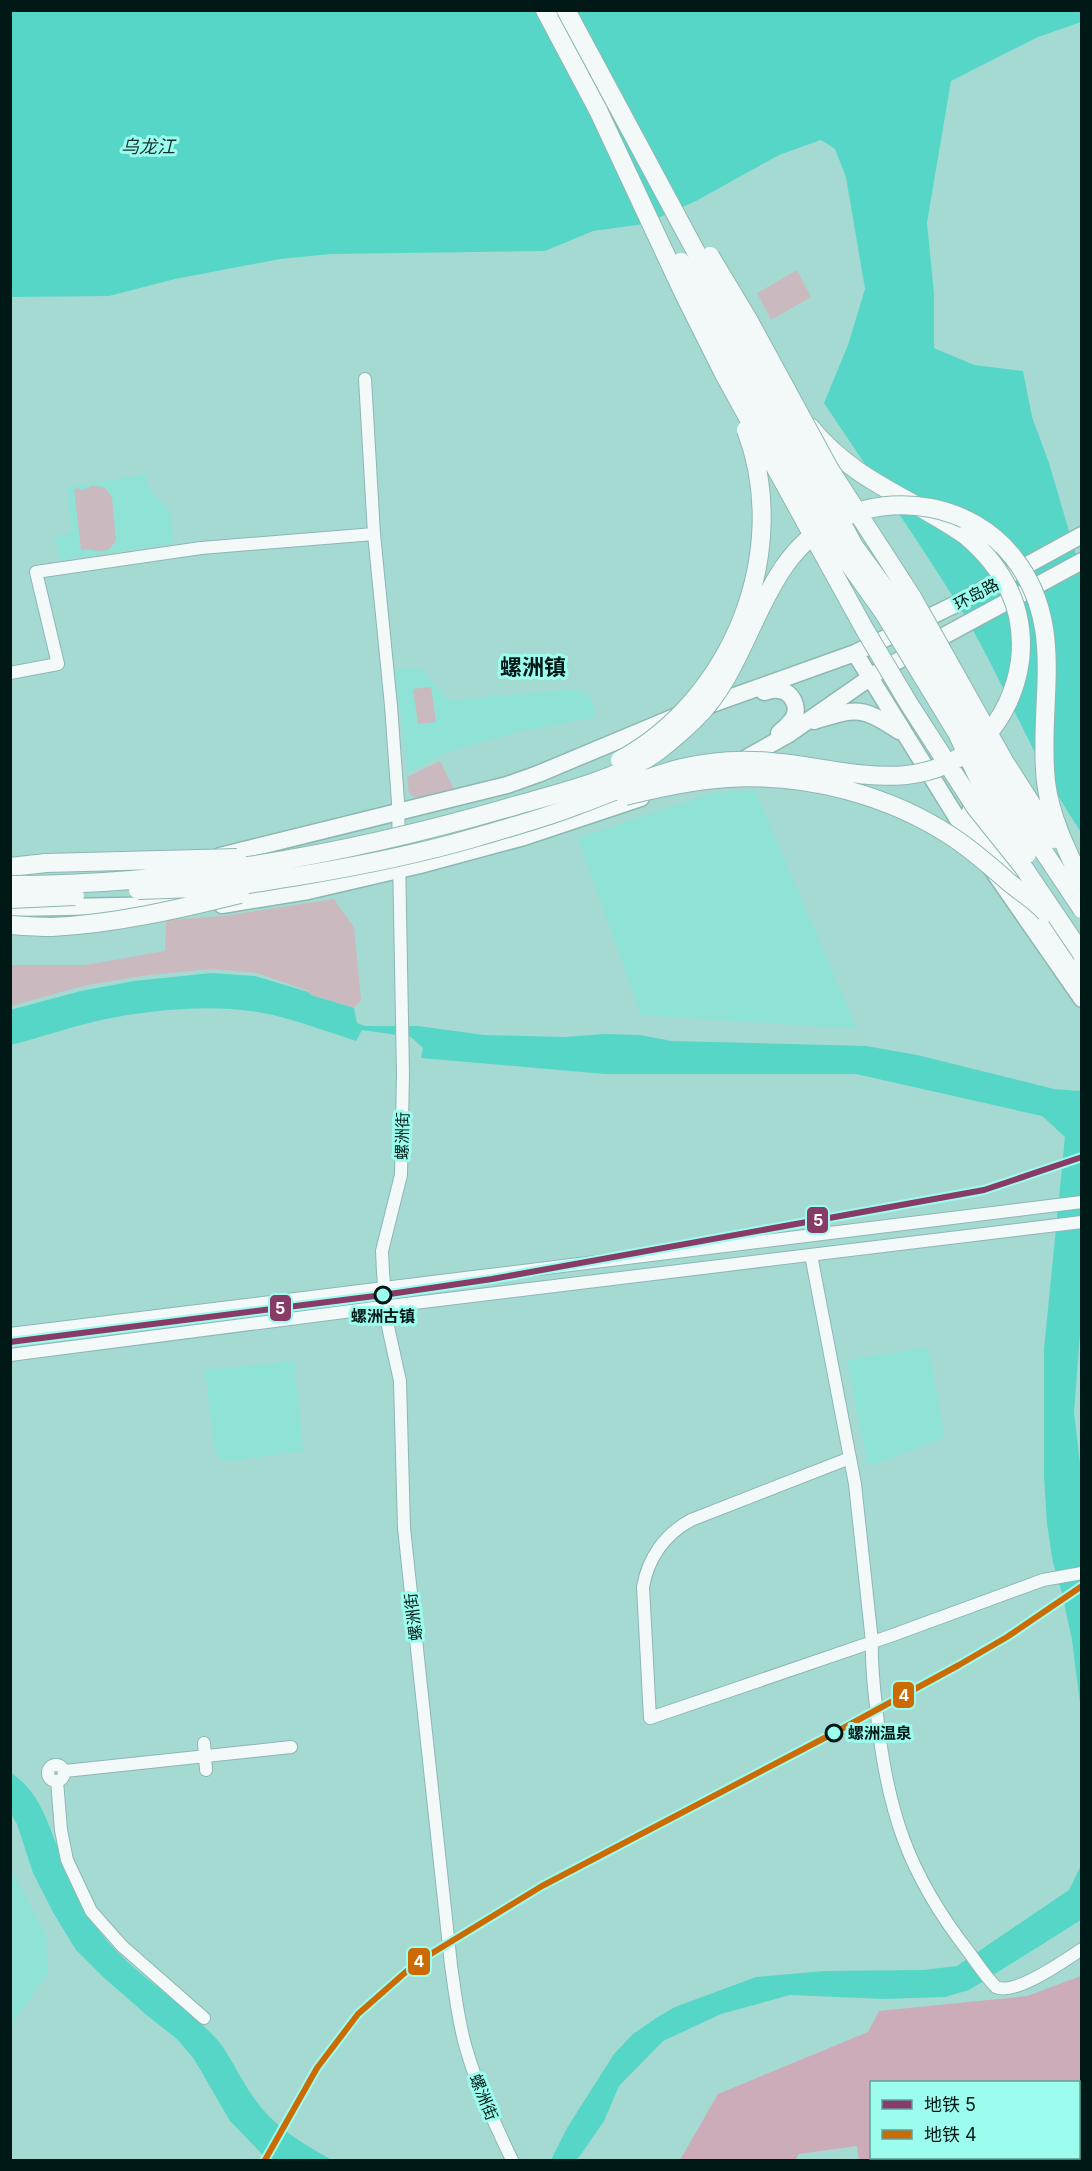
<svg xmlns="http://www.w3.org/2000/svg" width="1092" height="2171" font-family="Inter,'Noto Sans SC',sans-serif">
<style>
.built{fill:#8ee2d6}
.green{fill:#cabac0}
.forest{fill:#cdacb9}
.water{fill:#56d6c7}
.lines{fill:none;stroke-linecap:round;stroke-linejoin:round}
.minor-casing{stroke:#8db7b2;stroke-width:14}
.major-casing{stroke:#8db7b2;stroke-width:19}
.highway-casing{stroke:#8db7b2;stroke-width:20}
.minor{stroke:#f2f9f8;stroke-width:12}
.major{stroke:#f2f9f8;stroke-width:16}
.highway{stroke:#f2f9f8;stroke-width:18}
.highway-bridge-casing{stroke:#8db7b2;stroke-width:20;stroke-linecap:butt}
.highway-bridge{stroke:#f2f9f8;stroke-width:18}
.metro-1-casing{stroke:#9cfdef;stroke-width:10}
.metro-2-casing{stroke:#9cfdef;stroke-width:10}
.metro-1{stroke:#893b67;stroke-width:6}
.metro-2{stroke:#cc6b04;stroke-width:6}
.stop-dot{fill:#9cfdef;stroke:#001916;stroke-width:3}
.labels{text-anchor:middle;stroke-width:6;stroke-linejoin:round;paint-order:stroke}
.street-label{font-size:16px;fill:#001916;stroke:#9cfdef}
.stop-label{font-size:16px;font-weight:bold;fill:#001916;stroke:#9cfdef}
.water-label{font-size:18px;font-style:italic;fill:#17302c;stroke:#9cfdef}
.district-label{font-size:22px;font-weight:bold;fill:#001916;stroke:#9cfdef}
.line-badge{stroke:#9cfdef;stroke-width:2}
.badge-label{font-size:16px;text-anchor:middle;font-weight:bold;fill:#fff}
</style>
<rect width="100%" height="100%" fill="#a5dad3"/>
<path class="built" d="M146,474L147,486L170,512L174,543L59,560L55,536L72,533L67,487Z
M420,668L449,700L579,689L590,696L596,717L517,732L450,751L408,772L395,669Z
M755,790L857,1029L641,1015L578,838L711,794Z
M928,1347L944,1432L942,1438L876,1464L867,1463L847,1360Z
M294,1361L303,1451L228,1461L222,1460L215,1451L205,1370Z
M11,1869L46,1935L48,1973L11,2025Z"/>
<path class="green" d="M797,270L811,297L771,320L757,293Z
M93,485L105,488L112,497L116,540C105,560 95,546 81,550L74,489L80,488L81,491Z
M431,687L436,722L418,724L413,689Z
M440,761L454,789L417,798L409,794L407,777Z
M334,899L354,927L361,1000L354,1008L311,995L308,991L257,973L211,969L150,975L87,985L11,1006L10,965H85L165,951L166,920L223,916Z"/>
<path class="forest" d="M1081,1976V2160H1000L996,2158H1078V2082H872V2158H905L901,2160H859L857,2146L799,2154L795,2160H680L718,2094L868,2032L879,2011L1027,1996Z"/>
<path class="water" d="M10,11H1081V22L1038,37L951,81L927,223L934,294V348L974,365L1023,371L1032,417L1049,463L1081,572V832C1033,762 1004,680 960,608C917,538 869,471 824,403L848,345L865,289L846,177L835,149L821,140L779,155L696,201L644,224L593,231L545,251L331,254L280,259L175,279L109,296L11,297Z
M211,973L255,976L308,992L311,995L354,1008L357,1023L365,1026H418L484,1035L565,1037L604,1034L640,1035L672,1041L866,1046L917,1055L1054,1089L1079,1091L1081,1089L1082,1305L1074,1413L1082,1480L1081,1711L1072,1640L1062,1593L1053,1563L1047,1524L1044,1477V1349L1065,1137L1042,1116L856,1074H605L421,1058L423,1048L411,1037L362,1030L356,1041C329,1032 301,1022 273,1015C223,1004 167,1008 117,1017C81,1023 46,1036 11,1045L10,1010L81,991L134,981Z
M10,1772C37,1790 45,1815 56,1843C66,1868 76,1896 90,1918C121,1967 172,1993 212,2034C230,2052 239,2078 254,2098C274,2127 302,2143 332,2160H270L261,2153L230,2121L194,2059L177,2039L149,2017L102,1976L76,1950L54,1914L33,1873L17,1824L11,1814Z
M1081,1865V1920L969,1990L945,1997L885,1999L790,1995L721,2014L663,2041L619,2086L604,2121L577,2160H551L567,2128L614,2054L633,2034L656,2018L675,2007L756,1977L824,1971L923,1970L957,1966L1069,1890Z"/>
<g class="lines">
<g class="minor-casing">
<path id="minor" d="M365,379L374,534L391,706L398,802L403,1074L401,1175L382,1251L383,1272L387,1322L400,1381L404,1528L451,1965C455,1993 458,2021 466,2048C477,2087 495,2124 512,2160
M10,673L58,664L36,572L201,548L374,534
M811,1255L855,1484L872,1642C871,1666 874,1690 877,1715C887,1810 908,1874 968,1951C977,1963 985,1976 996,1987C1015,1996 1064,1961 1082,1949
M10,1334L1082,1202
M10,1355L406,1304L1082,1222
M850,1458L691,1520C665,1534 648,1558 643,1587L650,1718L893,1635L1043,1580L1082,1573
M204,1743L206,1770
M48 1773a8 8 0 1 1 16 0a8 8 0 1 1-16 0Z
M65,1771L291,1747
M57,1781L61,1830L67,1860L91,1911L122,1946L204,2018"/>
</g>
<g class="major-casing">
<path id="major" d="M855,653L962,826L1082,999
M764,692C768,691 773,689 778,690C792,691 800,707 793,719C789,724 784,729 779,733
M701,708L855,653L956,604L1082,535
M814,721C857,708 861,706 899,731
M741,761L789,734L881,670L1082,561
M970,811L1082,978
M220,856L507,785L538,774L677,716
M222,905L308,891L420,865L524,837L641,798
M10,908L172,905"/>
</g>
<g class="highway-casing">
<path id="highway" d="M545,10L598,110
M810,427C855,482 909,496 965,535
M10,867L46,863"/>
</g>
<use href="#minor" class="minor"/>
<use href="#major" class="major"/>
<use href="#highway" class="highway"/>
<g class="highway-bridge-casing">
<path id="highway-bridge" d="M566,10L854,546L898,606L970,725L992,774L1082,909
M598,110L684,294L725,376L865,630L909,704L976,808L1024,868L1082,954
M710,256L749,321L830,470L912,597L1004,761L1054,839
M681,262L840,551L884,613L957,733L983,788L1027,854
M620,760C733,699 792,551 746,430
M625,796C659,788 693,780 728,778C806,773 890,795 954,838C972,850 988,864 1004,878C1018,891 1034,899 1046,913
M46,863L237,858
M10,885C181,885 350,854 514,806C559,793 607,782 648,758C665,747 680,733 694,720C754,663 757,560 835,521C894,491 971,504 1013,557C1068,626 1037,703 1046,782C1050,816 1066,849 1081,880
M138,890C170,889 201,888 232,886C254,884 277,879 298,876C359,866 419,854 477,837C511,827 545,818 578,805C613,792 646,777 682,768C711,761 741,759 771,762C845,768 919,800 982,740C1003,719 1016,690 1020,661C1026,608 1004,568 965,535
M10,899L75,896
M10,925C24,926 38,927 52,927C115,924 179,909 240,894"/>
</g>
<use href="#highway-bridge" class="highway-bridge"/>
<g class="metro-1-casing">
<path id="metro-1" d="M10,1342L383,1295L492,1279L984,1190L1082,1157"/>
</g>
<g class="metro-2-casing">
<path id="metro-2" d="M265,2160L317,2068L358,2014L416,1963L542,1886L834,1733L959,1665L1007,1637L1082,1586"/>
</g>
<use href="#metro-1" class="metro-1"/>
<use href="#metro-2" class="metro-2"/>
</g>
<g class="stop-dot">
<circle cx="383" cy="1295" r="8"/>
<circle cx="834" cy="1733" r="8"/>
</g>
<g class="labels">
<g class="street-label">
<text transform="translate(976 594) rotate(-28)" y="6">环岛路</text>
<text transform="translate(402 1136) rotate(-89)" y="6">螺洲街</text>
<text transform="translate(413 1617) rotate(-97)" y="6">螺洲街</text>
<text transform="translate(484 2097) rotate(68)" y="6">螺洲街</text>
</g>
<g class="stop-label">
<text x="383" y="1322">螺洲古镇</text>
<text x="848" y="1739" text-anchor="start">螺洲温泉</text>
</g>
<g class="water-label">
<text x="148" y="153">乌龙江</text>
</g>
<g class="district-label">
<text x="533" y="675">螺洲镇</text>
</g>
</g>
<g class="line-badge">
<rect x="806" y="1206" width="23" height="28" rx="6" fill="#893b67"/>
<rect x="269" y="1294" width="23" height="28" rx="6" fill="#893b67"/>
<rect x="892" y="1681" width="23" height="28" rx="6" fill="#cc6b04"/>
<rect x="407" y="1947" width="24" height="29" rx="6" fill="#cc6b04"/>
</g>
<g class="badge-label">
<text x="818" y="1226">5</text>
<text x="280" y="1314">5</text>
<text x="904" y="1701">4</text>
<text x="419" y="1967">4</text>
</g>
<rect width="1092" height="2171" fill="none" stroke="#001916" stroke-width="24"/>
<rect x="870" y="2081" width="210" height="78" fill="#9cfdef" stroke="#5ea298" stroke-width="1.5"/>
<rect x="882" y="2100" width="30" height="9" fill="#893b67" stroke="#5ea298" stroke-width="1.5"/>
<text x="924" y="2111" font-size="18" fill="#001916">地铁 5</text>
<rect x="882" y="2130" width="30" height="9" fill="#cc6b04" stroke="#5ea298" stroke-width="1.5"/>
<text x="924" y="2141" font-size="18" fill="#001916">地铁 4</text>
</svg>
